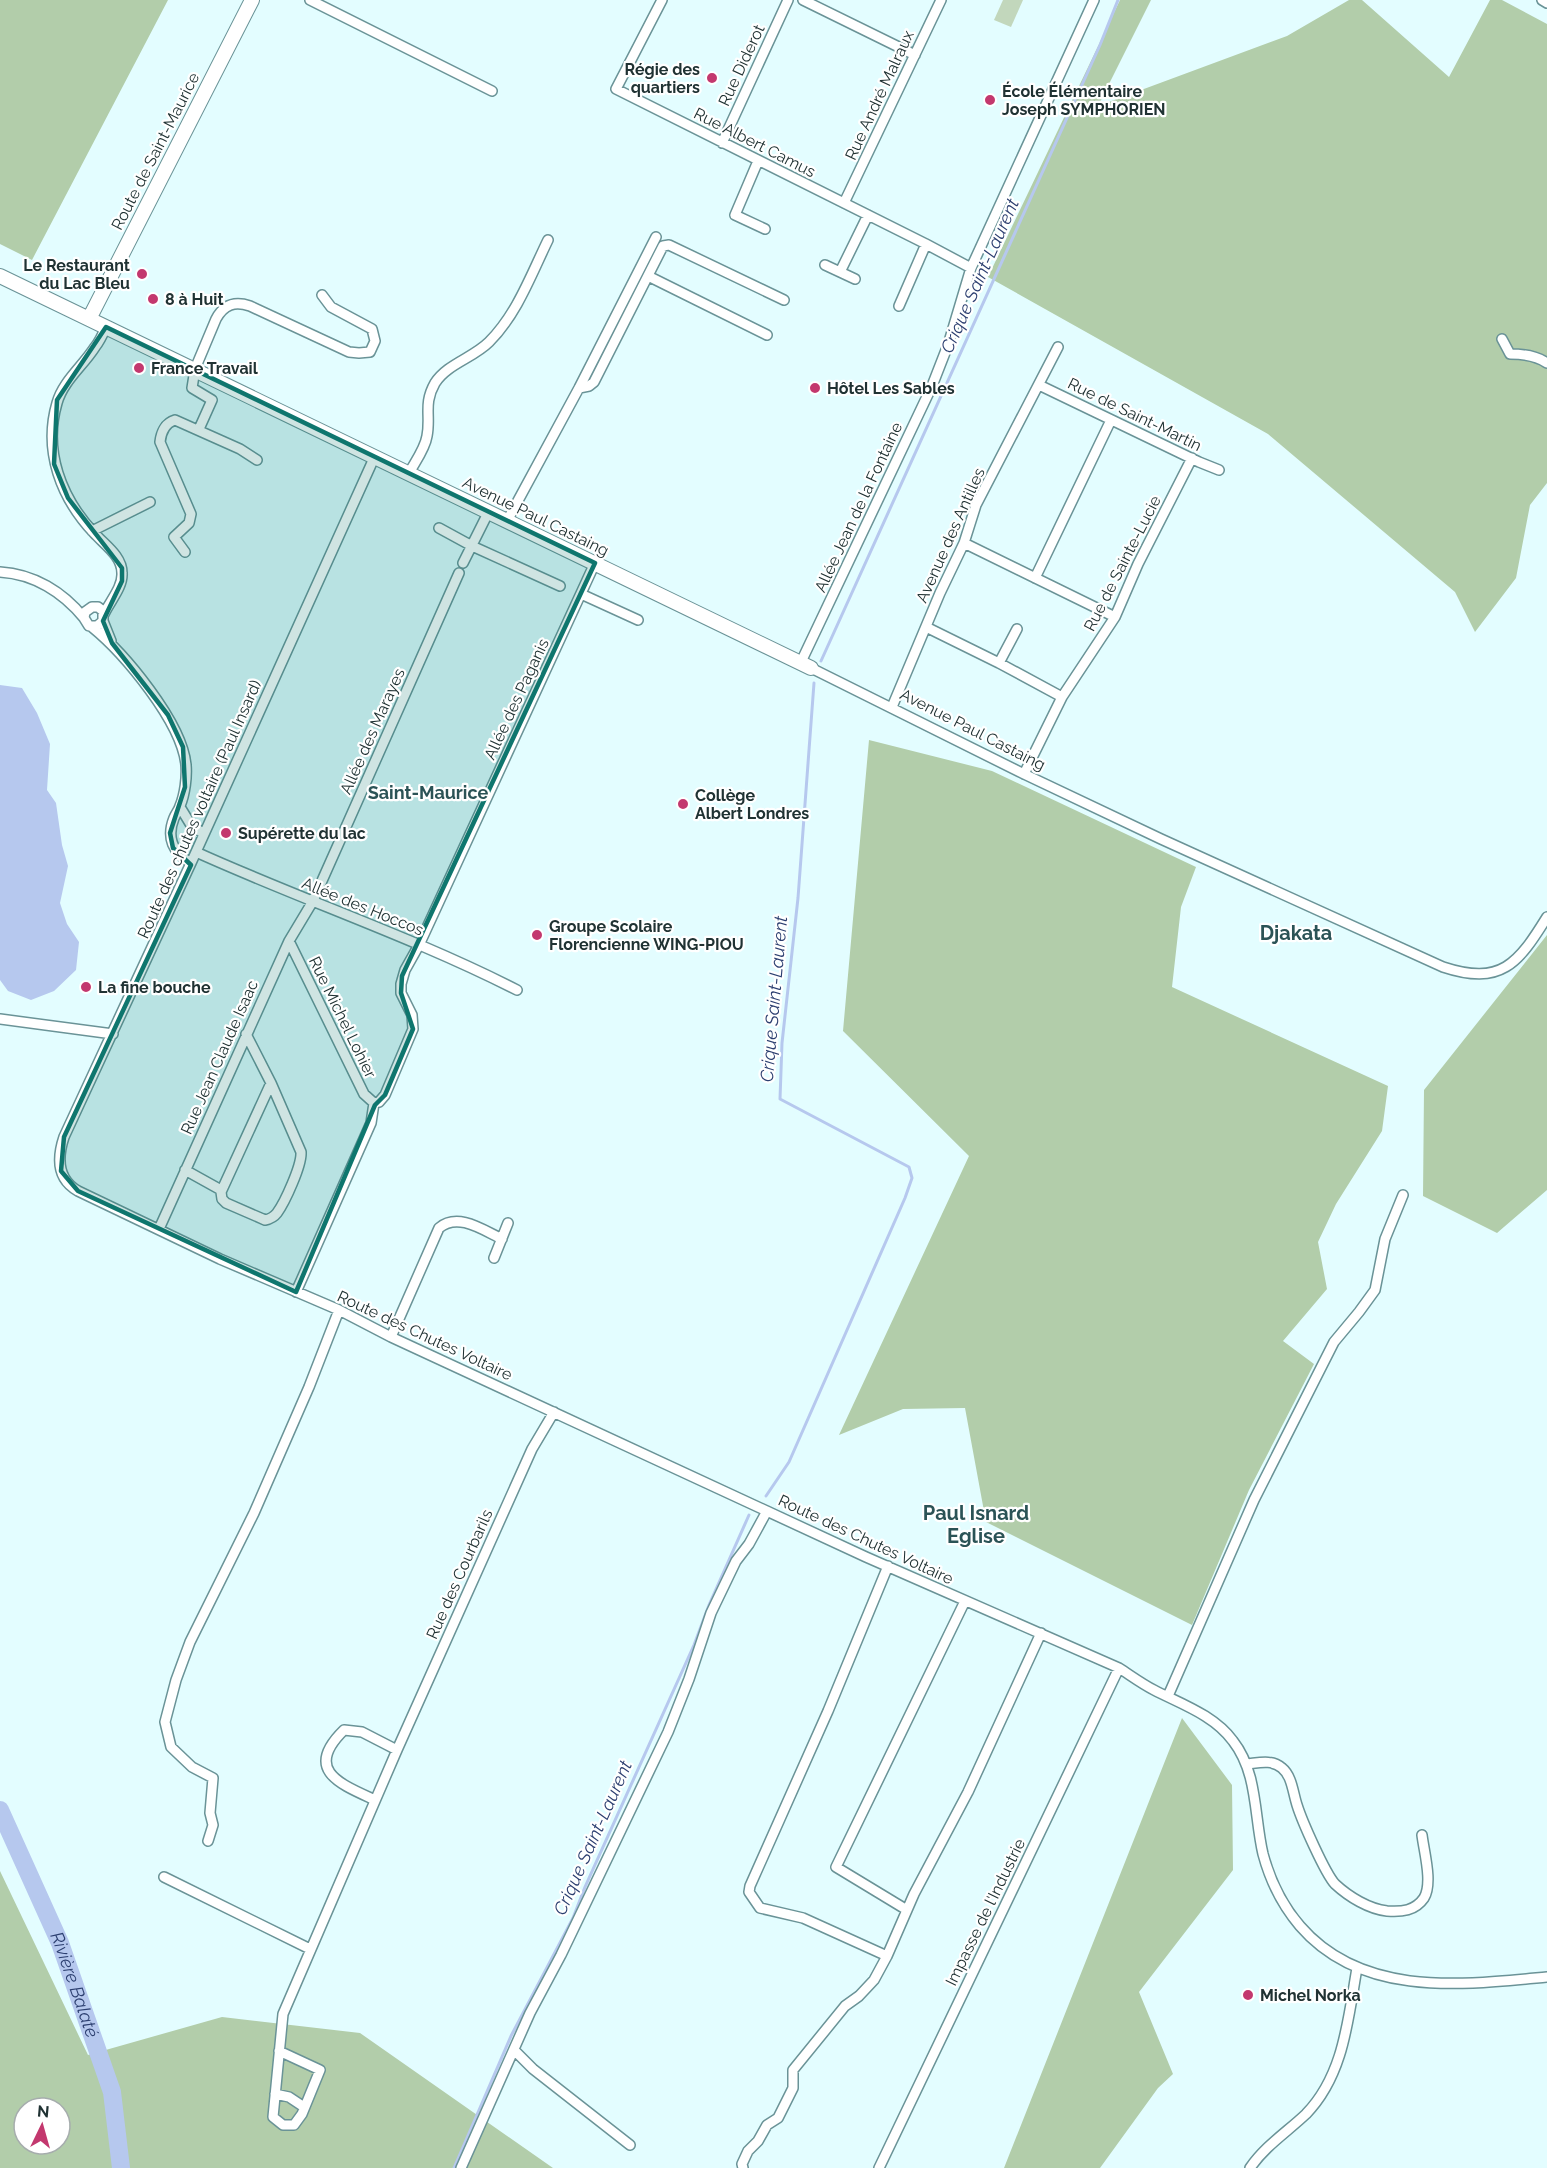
<svg xmlns="http://www.w3.org/2000/svg" width="1547" height="2168" font-family="Raleway,sans-serif">
<style>
.green{fill:#c2d7bc}
.forest{fill:#b2cdaa;fill-rule:evenodd}
.water{fill:#b6c8ee}
.lines{fill:none;stroke-linecap:round;stroke-linejoin:round}
.stream{stroke:#b6c8ee;stroke-width:3}
.river{stroke:#b6c8ee;stroke-width:18}
.street-casing{stroke:#6a9397;stroke-width:12}
.secondary-casing{stroke:#6a9397;stroke-width:16}
.street{stroke:#fff;stroke-width:9}
.secondary{stroke:#fff;stroke-width:14}
.marked{fill:#0f766e;fill-opacity:0.2;stroke:#0f766e;stroke-width:4.5;stroke-linejoin:round}
.poi-dot{fill:#c3386e;stroke:#fff;stroke-width:2}
.labels{text-anchor:middle;stroke-width:4.5;stroke-linejoin:round;paint-order:stroke}
.street-label{font-size:16px;fill:#203233;stroke:#fff}
.poi-label{font-size:16px;font-weight:bold;fill:#203233;stroke:#fff;text-anchor:start}
.water-label{font-size:18px;font-style:italic;fill:#2c3f70;stroke:#fff}
.neighbourhood-label{font-size:18px;font-weight:bold;fill:#2b5356;stroke:#fff}
.quarter-label{font-size:20px;font-weight:bold;fill:#2b5356;stroke:#fff}
</style>
<rect width="100%" height="100%" fill="#e3fdff"/>
<path class="green" d="M1003,0H1023L1011,27L994,20Z"/>
<path class="forest" d="M0,0H168L32,260L0,244Z
M1120,0H1151L1098,106L1287,36L1349,0H1362L1449,77L1490,0H1502L1547,24V483L1530,505L1516,578L1475,632L1455,592L1268,434L988,277Z
M869,740L992,771L1196,867L1181,907L1172,987L1388,1086L1382,1131L1336,1204L1318,1242L1327,1289L1283,1341L1314,1364L1249,1490L1192,1625L986,1522L965,1408L903,1409L839,1435L969,1156L843,1031Z
M1547,935V1190L1497,1233L1423,1196L1424,1090Z
M1182,1718L1232,1785L1233,1870L1139,1992L1173,2074L1158,2088L1100,2168H1004Z
M0,1871L88,2055L222,2017L360,2033L553,2168H0ZM24,2108H60V2144H24Z"/>
<path class="water" d="M0,685L22,688L37,713L50,744L47,790L56,803L62,845L68,866L60,903L67,924L79,942L76,970L54,991L31,1000L8,991L0,980Z"/>
<g class="lines">
<path class="stream" d="M821,661L1100,45L1118,0
M766,1496L789,1462L905,1198L912,1178L909,1167L780,1099L782,1043L798,898L814,683
M454,2168L511,2036L573,1918L585,1887L694,1645L709,1605L749,1515"/>
<path class="river" id="s1" d="M0,1810L60,1943L112,2092L121,2168"/>
<g class="street-casing">
<path id="street" d="M310,0L492,91
M662,0L616,89L926,244L971,268
M803,0L915,55
M1542,0L1547,3
M722,143L788,0
M758,161L735,215L765,229
M844,203L941,0
M825,265L855,279
M840,272L868,215
M648,276L767,335
M899,306L926,244
M1502,339L1510,354C1522,354 1537,356 1547,363
M1039,385L1199,462L1219,470
M579,388L589,386L594,382L663,246L669,245L784,300
M199,429L212,400L192,388L195,369L216,319C224,304 235,301 250,306L349,352L359,353L370,352L375,341L372,329L331,307L322,295
M375,456L191,863L64,1137C57,1158 57,1179 78,1191L220,1259L339,1310L391,1337L866,1557L1119,1668C1130,1675 1142,1684 1154,1690C1181,1704 1214,1715 1233,1741C1258,1773 1254,1816 1263,1854C1270,1880 1282,1905 1300,1926C1362,1998 1462,1985 1547,1977
M409,473C415,462 425,449 427,436C431,416 423,404 435,383C447,364 473,358 489,342C517,314 531,275 548,240
M507,521L579,388L656,237
M439,528L472,546L560,586
M92,531L150,502
M964,543L1115,617
M185,552L174,537L189,523L191,514L160,442C161,433 165,423 175,420L240,449L257,460
M463,563L489,511
M0,572C34,574 63,592 84,618
M1035,578L1111,420
M581,594L638,620
M104,614C110,601 123,587 122,573C122,556 105,545 94,533C61,498 43,451 57,403C63,381 83,366 95,347C100,341 103,334 106,327
M103,621L97,626H89L84,618L85,612L92,607H98L103,611V621L111,641
M92,627C124,653 182,722 186,765C187,777 185,794 180,806C179,810 176,813 174,818C166,838 173,853 191,863
M926,627L999,663L1062,697
M801,662L932,386L948,345L971,268L1094,0
M999,663L1017,629
M811,668L1024,774L1161,839L1443,967C1501,986 1518,964 1547,917
M892,707L940,593L964,543L976,505L1058,347
M1024,774L1062,697L1115,617L1138,564L1192,458
M180,807L191,825L204,834
M196,852C302,900 413,937 517,990
M289,941L364,1094L374,1103
M0,1019L113,1034
M246,1034L271,1083L301,1152C302,1165 285,1202 277,1213C274,1217 270,1219 265,1220L226,1203L222,1199L221,1192L271,1083
M374,1103L379,1102L385,1095L413,1029L412,1015L401,993V984L405,970L419,945L595,563
M185,1170L221,1190
M159,1229L289,941L313,901L459,573
M494,1258L508,1223
M296,1292L371,1123L374,1103
M391,1337L439,1228C458,1212 483,1230 502,1239
M1168,1696L1254,1500L1334,1342L1359,1312L1375,1290L1385,1239L1403,1195
M1247,1764C1258,1763 1272,1759 1282,1768C1292,1776 1293,1793 1297,1805C1302,1821 1325,1873 1335,1884C1349,1897 1369,1909 1387,1911C1402,1912 1415,1911 1424,1898C1433,1883 1424,1852 1422,1835
M375,1800C340,1784 303,1770 344,1730L362,1732L397,1750
M208,1841L213,1825L210,1813L213,1778L192,1767L171,1747L165,1722L176,1680L190,1642L254,1513L309,1387L339,1310
M164,1877L310,1949
M907,1910L836,1867L965,1601
M887,1956L914,1894L968,1792L1041,1633
M279,2051L320,2070L302,2114L294,2125H283L273,2117L283,2014L397,1750L532,1449L554,1412
M515,2051L533,2069L630,2145
M275,2094L289,2097L304,2107
M461,2168L530,2013L561,1955L668,1732L689,1679L711,1613L736,1561L749,1544L767,1511
M743,2168L742,2164L748,2151L758,2141L767,2125L778,2118L793,2088V2070L845,2006L859,1996L874,1980L887,1956L803,1918L760,1908L749,1892L750,1886L828,1711L888,1566
M879,2168L1119,1668
M1250,2168C1265,2146 1287,2132 1306,2114C1344,2075 1348,2019 1357,1968"/>
</g>
<g class="secondary-casing">
<path id="secondary" d="M0,276L811,668
M89,319L252,0"/>
</g>
<use href="#street" class="street"/>
<use href="#secondary" class="secondary"/>
</g>
<path class="marked" d="M106,327L595,563L402,976L401,993L413,1029L385,1095L375,1105L296,1292L78,1191L61,1171L64,1137L191,865L173,848L170,833L185,787L183,747L168,715L112,643L103,621L122,581V568L68,498L54,464L57,400Z"/>
<g class="poi-dot">
<circle cx="712" cy="78" r="6"/>
<circle cx="990" cy="100" r="6"/>
<circle cx="142" cy="274" r="6"/>
<circle cx="153" cy="299" r="6"/>
<circle cx="139" cy="368" r="6"/>
<circle cx="815" cy="388" r="6"/>
<circle cx="683" cy="804" r="6"/>
<circle cx="226" cy="833" r="6"/>
<circle cx="537" cy="935" r="6"/>
<circle cx="86" cy="987" r="6"/>
<circle cx="1248" cy="1995" r="6"/>
</g>
<g class="labels">
<g class="street-label">
<text transform="translate(741 65) rotate(-65)" y="6">Rue Diderot</text>
<text transform="translate(879 95) rotate(-65)" y="6">Rue André Malraux</text>
<text transform="translate(755 142) rotate(27)" y="6">Rue Albert Camus</text>
<text transform="translate(155 151) rotate(-63)" y="6">Route de Saint-Maurice</text>
<text transform="translate(1135 414) rotate(26)" y="6">Rue de Saint-Martin</text>
<text transform="translate(858 507) rotate(-65)" y="6">Allée Jean de la Fontaine</text>
<text transform="translate(536 516) rotate(26)" y="6">Avenue Paul Castaing</text>
<text transform="translate(950 535) rotate(-66)" y="6">Avenue des Antilles</text>
<text transform="translate(1122 563) rotate(-63)" y="6">Rue de Sainte-Lucie</text>
<text transform="translate(516 699) rotate(-65)" y="6">Allée des Paganis</text>
<text transform="translate(973 729) rotate(27)" y="6">Avenue Paul Castaing</text>
<text transform="translate(372 731) rotate(-66)" y="6">Allée des Marayes</text>
<text transform="translate(199 809) rotate(-66)" y="6">Route des chutes voltaire (Paul Insard)</text>
<text transform="translate(363 906) rotate(22)" y="6">Allée des Hoccos</text>
<text transform="translate(343 1017) rotate(64)" y="6">Rue Michel Lohier</text>
<text transform="translate(219 1057) rotate(-66)" y="6">Rue Jean Claude Isaac</text>
<text transform="translate(425 1335) rotate(25)" y="6">Route des Chutes Voltaire</text>
<text transform="translate(866 1539) rotate(25)" y="6">Route des Chutes Voltaire</text>
<text transform="translate(459 1574) rotate(-66)" y="6">Rue des Courbarils</text>
<text transform="translate(985 1912) rotate(-64)" y="6">Impasse de l'Industrie</text>
</g>
<g class="poi-label">
<text x="700" y="75" text-anchor="end">Régie des<tspan x="700" dy="18">quartiers</tspan></text>
<text x="1002" y="97">École Élémentaire<tspan x="1002" dy="18">Joseph SYMPHORIEN</tspan></text>
<text x="130" y="271" text-anchor="end">Le Restaurant<tspan x="130" dy="18">du Lac Bleu</tspan></text>
<text x="165" y="305">8 à Huit</text>
<text x="151" y="374">France Travail</text>
<text x="827" y="394">Hôtel Les Sables</text>
<text x="695" y="801">Collège<tspan x="695" dy="18">Albert Londres</tspan></text>
<text x="238" y="839">Supérette du lac</text>
<text x="549" y="932">Groupe Scolaire<tspan x="549" dy="18">Florencienne WING-PIOU</tspan></text>
<text x="98" y="993">La fine bouche</text>
<text x="1260" y="2001">Michel Norka</text>
</g>
<g class="water-label">
<text transform="translate(980 276) rotate(-66)" y="6">Crique Saint-Laurent</text>
<text transform="translate(774 999) rotate(-85)" y="6">Crique Saint-Laurent</text>
<text transform="translate(593 1838) rotate(-66)" y="6">Crique Saint-Laurent</text>
<text dy="6" stroke="none"><textPath href="#s1" startOffset="190">Rivière Balaté</textPath></text>
</g>
<g class="neighbourhood-label">
<text x="428" y="799">Saint-Maurice</text>
</g>
<g class="quarter-label">
<text x="1296" y="940">Djakata</text>
<text x="976" y="1520">Paul Isnard<tspan x="976" dy="23">Eglise</tspan></text>
</g>
</g>
<g transform="translate(42 2126) rotate(5)"><circle r="28" fill="#ffffff" stroke="#a6adad" stroke-width="1.5"/>
<path d="M0-4.5L10 22L0 15L-10 22Z" fill="#c3386e"/>
<text y="-9" font-size="16" font-weight="bold" text-anchor="middle" fill="#203233">N</text>
</g>
</svg>
